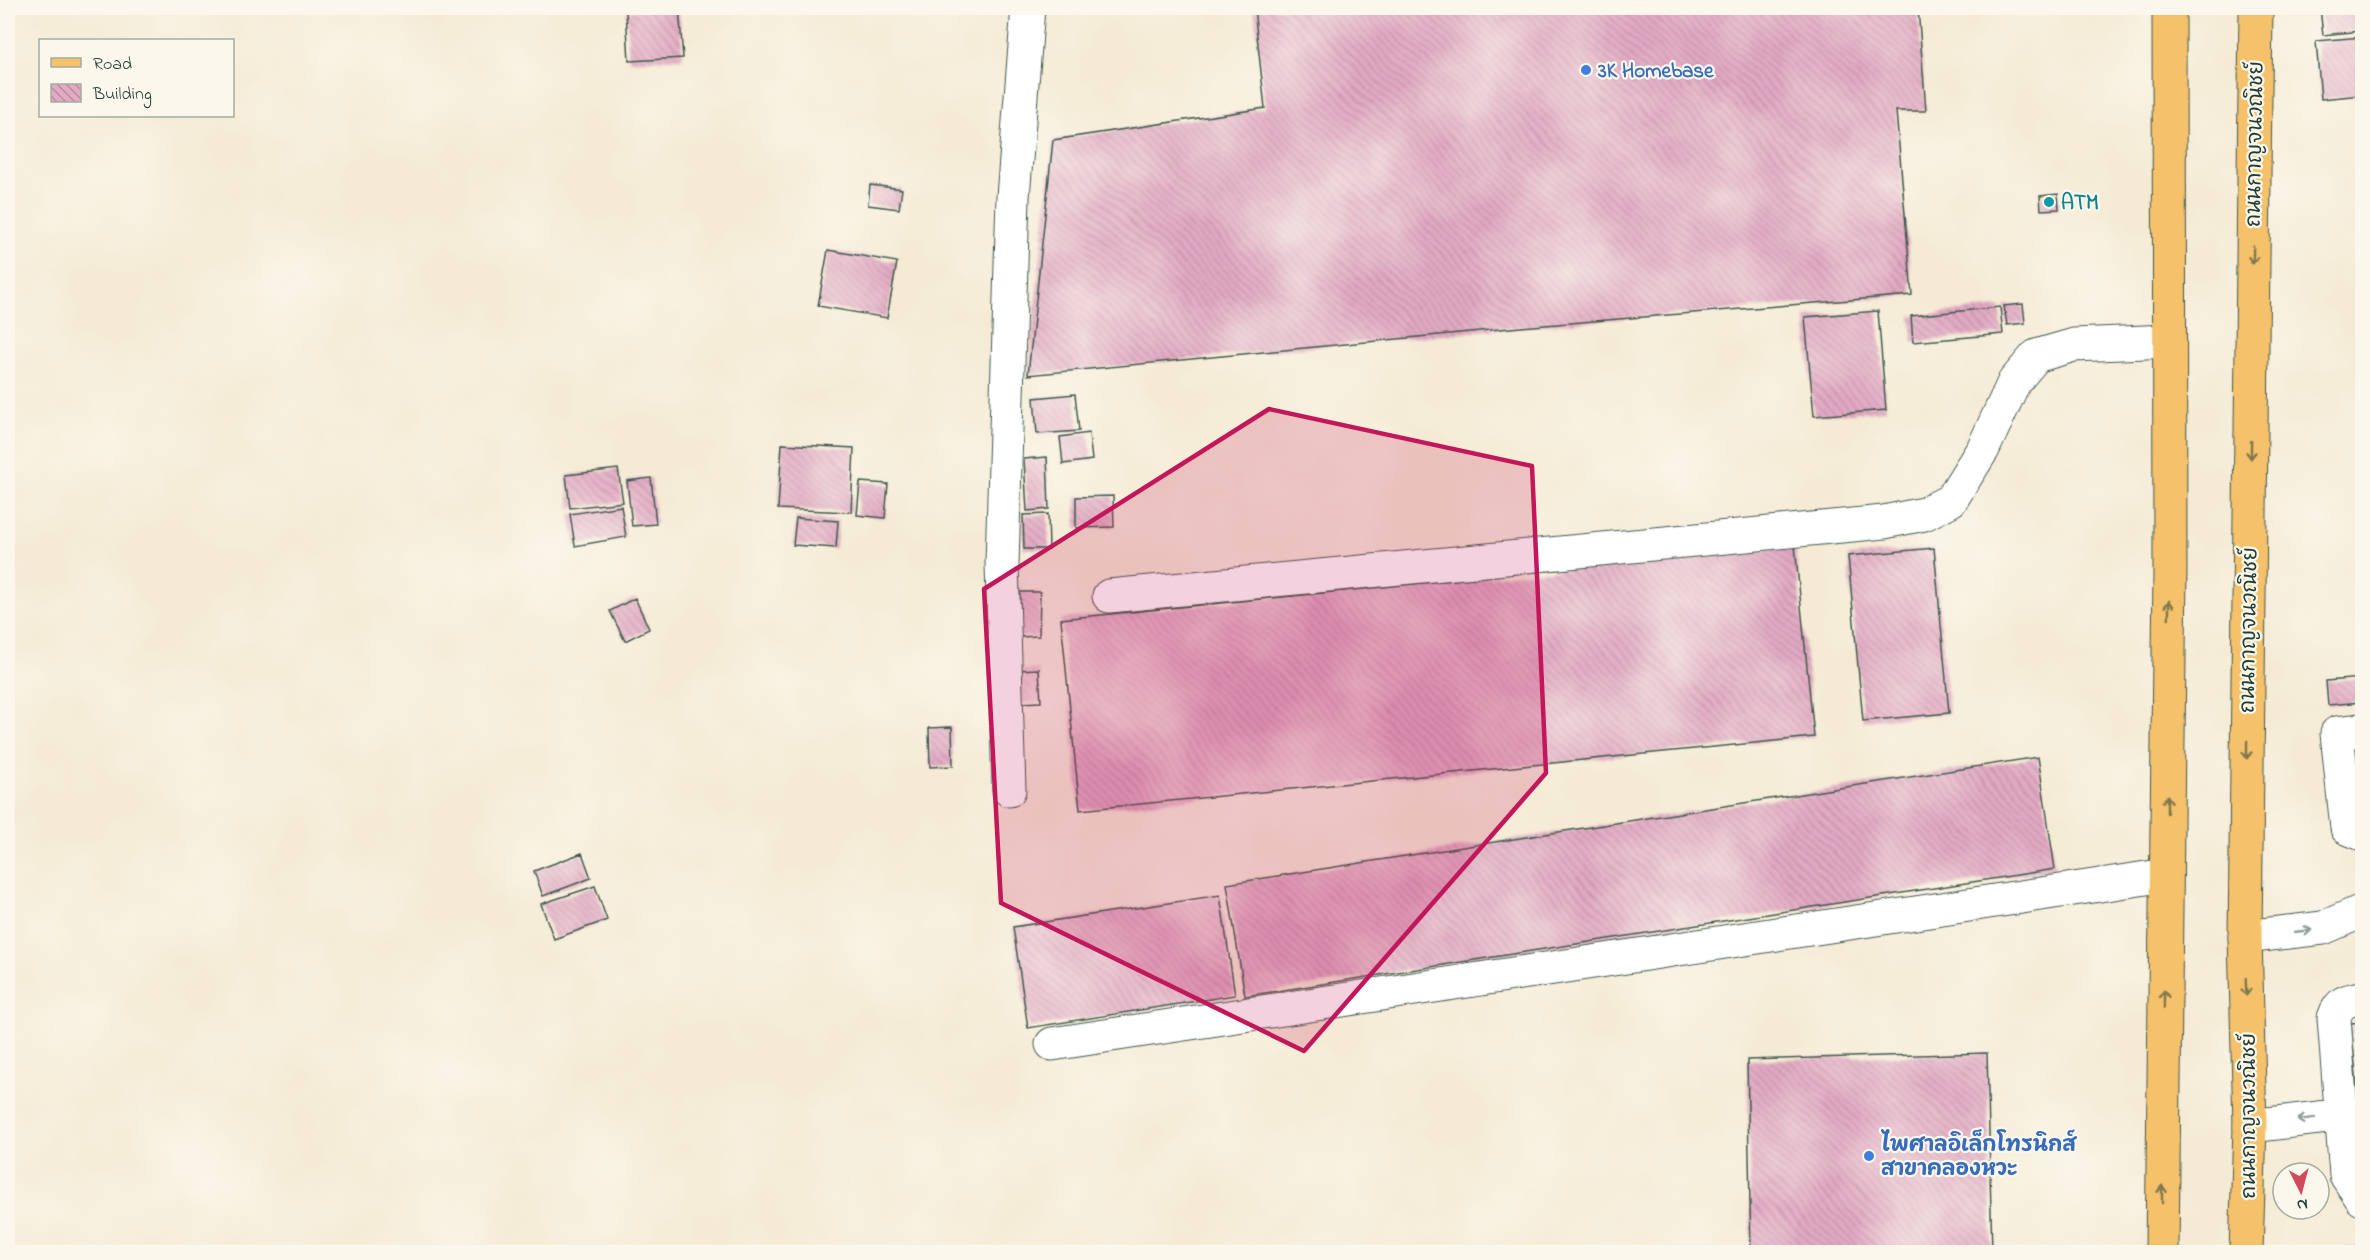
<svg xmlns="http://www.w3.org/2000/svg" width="2370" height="1260" font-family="'Indie Flower','Playpen Sans Thai',sans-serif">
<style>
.building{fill:url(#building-back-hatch)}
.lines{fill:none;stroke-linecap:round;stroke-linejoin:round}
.minor-casing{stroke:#3f574c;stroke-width:35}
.major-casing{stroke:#3f574c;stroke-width:35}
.minor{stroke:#fff;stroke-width:33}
.major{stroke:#f5c16b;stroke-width:33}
.oneway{stroke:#7f784d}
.oneway2{stroke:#8f9e9a}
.marked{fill:#c2185b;fill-opacity:0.2;stroke:#c2185b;stroke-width:4.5;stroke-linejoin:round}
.shop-dot{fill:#3f7fe0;stroke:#fbf7ec;stroke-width:2}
.culture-dot{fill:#0f9aa8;stroke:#fbf7ec;stroke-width:2}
.labels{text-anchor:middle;stroke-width:4.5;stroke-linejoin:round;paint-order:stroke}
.shop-label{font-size:21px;font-weight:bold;fill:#366cbe;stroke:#fbf7ec;text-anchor:start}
.street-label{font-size:21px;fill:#1f3d34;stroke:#fbf7ec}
.culture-label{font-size:21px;font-weight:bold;fill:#0d838f;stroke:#fbf7ec;text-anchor:start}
</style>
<defs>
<pattern id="building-back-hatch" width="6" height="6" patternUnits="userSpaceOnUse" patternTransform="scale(1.5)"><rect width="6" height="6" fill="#e4aac4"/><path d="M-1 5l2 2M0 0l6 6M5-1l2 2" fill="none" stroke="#b88ca0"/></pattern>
</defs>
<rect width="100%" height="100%" fill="#fbf7ec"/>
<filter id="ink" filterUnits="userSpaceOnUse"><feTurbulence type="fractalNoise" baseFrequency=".0167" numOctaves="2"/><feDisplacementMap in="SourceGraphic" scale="12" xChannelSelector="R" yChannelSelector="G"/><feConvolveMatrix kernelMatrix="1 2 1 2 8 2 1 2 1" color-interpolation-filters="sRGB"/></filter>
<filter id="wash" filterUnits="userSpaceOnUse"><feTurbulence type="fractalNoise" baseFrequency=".008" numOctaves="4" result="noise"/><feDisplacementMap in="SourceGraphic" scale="24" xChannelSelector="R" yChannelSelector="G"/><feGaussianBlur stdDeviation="1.35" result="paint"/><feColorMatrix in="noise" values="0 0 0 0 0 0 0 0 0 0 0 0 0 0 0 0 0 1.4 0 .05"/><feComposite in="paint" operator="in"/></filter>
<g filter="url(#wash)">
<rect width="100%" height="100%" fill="#f5ebd5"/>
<g id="blocks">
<path class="building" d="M679,8L683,58L629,61L626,11Z
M1254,8H1918L1926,111H1896L1912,295L1521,327L1028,375L1053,140L1265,108Z
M2320,8H2362V31L2323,35Z
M2362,37V95L2321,99L2316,41Z
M870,185L902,189L899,209L868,205Z
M2058,194L2059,209L2041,210L2040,196Z
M828,250L897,262L887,318L818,306Z
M2023,304L2025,323L2007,325L2004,306Z
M2000,307L2003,334L1913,342L1911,316Z
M1878,311L1886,410L1814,416L1805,317Z
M1075,394L1079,431L1037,434L1034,398Z
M1089,433L1092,460L1063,464L1060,437Z
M782,444L854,448L851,512L778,509Z
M1047,457L1049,509L1027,511L1024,459Z
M618,469L623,502L570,508L566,475Z
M651,478L656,524L632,526L627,481Z
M860,482L888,484L885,518L857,515Z
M1113,496L1114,527L1076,528V497Z
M621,506L626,537L575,546L570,514Z
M1048,514L1049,549H1024L1023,515Z
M796,518L838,521L836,548L793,545Z
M1795,546L1814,737L1080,810L1061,619Z
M1934,548L1949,713L1863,721L1848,556Z
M1020,592H1040L1039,636L1020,637Z
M635,598L649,629L625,641L610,611Z
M1039,669L1041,702L1019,703L1017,670Z
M2362,678V702L2328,705L2326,681Z
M952,727L953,766L930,767L929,728Z
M2362,753V810H2361L2356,754Z
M2038,757L2055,869L1245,996L1227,884Z
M582,853L591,878L543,896L534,871Z
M595,886L607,920L554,939L541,904Z
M1220,895L1235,995L1028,1028L1013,927Z
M2362,1022V1086H2357L2351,1023Z
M1987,1053L1992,1252H1751L1747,1060Z
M2362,1247V1252H2339V1249Z"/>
</g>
</g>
<g filter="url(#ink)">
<use href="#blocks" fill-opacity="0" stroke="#3f574c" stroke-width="1.5"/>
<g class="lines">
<g class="minor-casing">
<path id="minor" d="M1109,596L1884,522L1924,514L1951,500L1983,449L2014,382L2036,356L2074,345L2169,341
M2362,730L2337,733L2347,828L2362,834
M1009,790L1002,564L1013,197L1028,8
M2245,937L2323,928L2362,911
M2362,998C2346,1000 2339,1002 2334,1018L2346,1175L2362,1199
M1052,1044L2166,875
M2250,1126L2362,1113"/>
</g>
<g class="major-casing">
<path id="major" d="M2162,1252L2170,570L2169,8
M2246,1252L2250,1126L2245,937L2256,8"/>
</g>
<use href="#minor" class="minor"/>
<use href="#major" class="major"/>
</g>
<defs><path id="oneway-shaft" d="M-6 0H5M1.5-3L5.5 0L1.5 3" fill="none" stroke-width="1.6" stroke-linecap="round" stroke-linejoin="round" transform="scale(1.5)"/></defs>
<g class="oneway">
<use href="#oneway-shaft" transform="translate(2253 255) rotate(91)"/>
<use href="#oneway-shaft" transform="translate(2251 450) rotate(91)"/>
<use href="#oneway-shaft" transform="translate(2169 609) rotate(-89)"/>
<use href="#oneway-shaft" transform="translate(2247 750) rotate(91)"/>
<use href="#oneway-shaft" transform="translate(2167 804) rotate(-89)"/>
<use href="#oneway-shaft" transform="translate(2246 987) rotate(88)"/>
<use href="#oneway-shaft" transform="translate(2164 999) rotate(-89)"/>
<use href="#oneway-shaft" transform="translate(2162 1194) rotate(-90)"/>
</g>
<g class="oneway2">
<use href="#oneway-shaft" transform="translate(2303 931) rotate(-6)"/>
<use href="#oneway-shaft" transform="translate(2306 1119) rotate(173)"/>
</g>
</g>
<path class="marked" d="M1269,409L1532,466L1546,773L1304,1051L1001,903L984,589Z"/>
<g class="shop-dot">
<circle cx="1586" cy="70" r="6"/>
<circle cx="1869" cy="1156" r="6"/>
</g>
<circle class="culture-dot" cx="2049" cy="202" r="6"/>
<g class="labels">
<g class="shop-label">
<text x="1598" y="77">3K Homebase</text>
<text x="1881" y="1151">ไพศาลอิเล็กโทรนิกส์<tspan x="1881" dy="24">สาขาคลองหวะ</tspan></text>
</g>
<g class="street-label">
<text transform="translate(2254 144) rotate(-89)" y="7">ถนนกาญจนวณิชย์</text>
<text transform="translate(2248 630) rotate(-89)" y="7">ถนนกาญจนวณิชย์</text>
<text transform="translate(2248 1116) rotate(-90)" y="7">ถนนกาญจนวณิชย์</text>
</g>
<g class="culture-label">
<text x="2061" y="209">ATM</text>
</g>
</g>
<rect width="2370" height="1260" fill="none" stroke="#fbf7ec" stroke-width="30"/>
<rect x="39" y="39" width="195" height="78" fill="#fbf7ec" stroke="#a3ada2" stroke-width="1.5"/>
<rect x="51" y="58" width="30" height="9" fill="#f5c16b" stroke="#a3ada2" stroke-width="1.5"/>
<text x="93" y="69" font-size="18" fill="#1f3d34">Road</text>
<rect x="51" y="84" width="30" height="18" fill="url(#building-back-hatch)" stroke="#a3ada2" stroke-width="1.5"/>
<text x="93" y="99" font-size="18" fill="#1f3d34">Building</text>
<g transform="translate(2301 1191) rotate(174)"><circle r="28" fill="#fbf7ec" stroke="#a3ada2" stroke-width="1.5"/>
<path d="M0-4.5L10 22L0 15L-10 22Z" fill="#d1495b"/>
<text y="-9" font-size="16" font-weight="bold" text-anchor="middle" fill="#1f3d34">N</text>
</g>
</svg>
